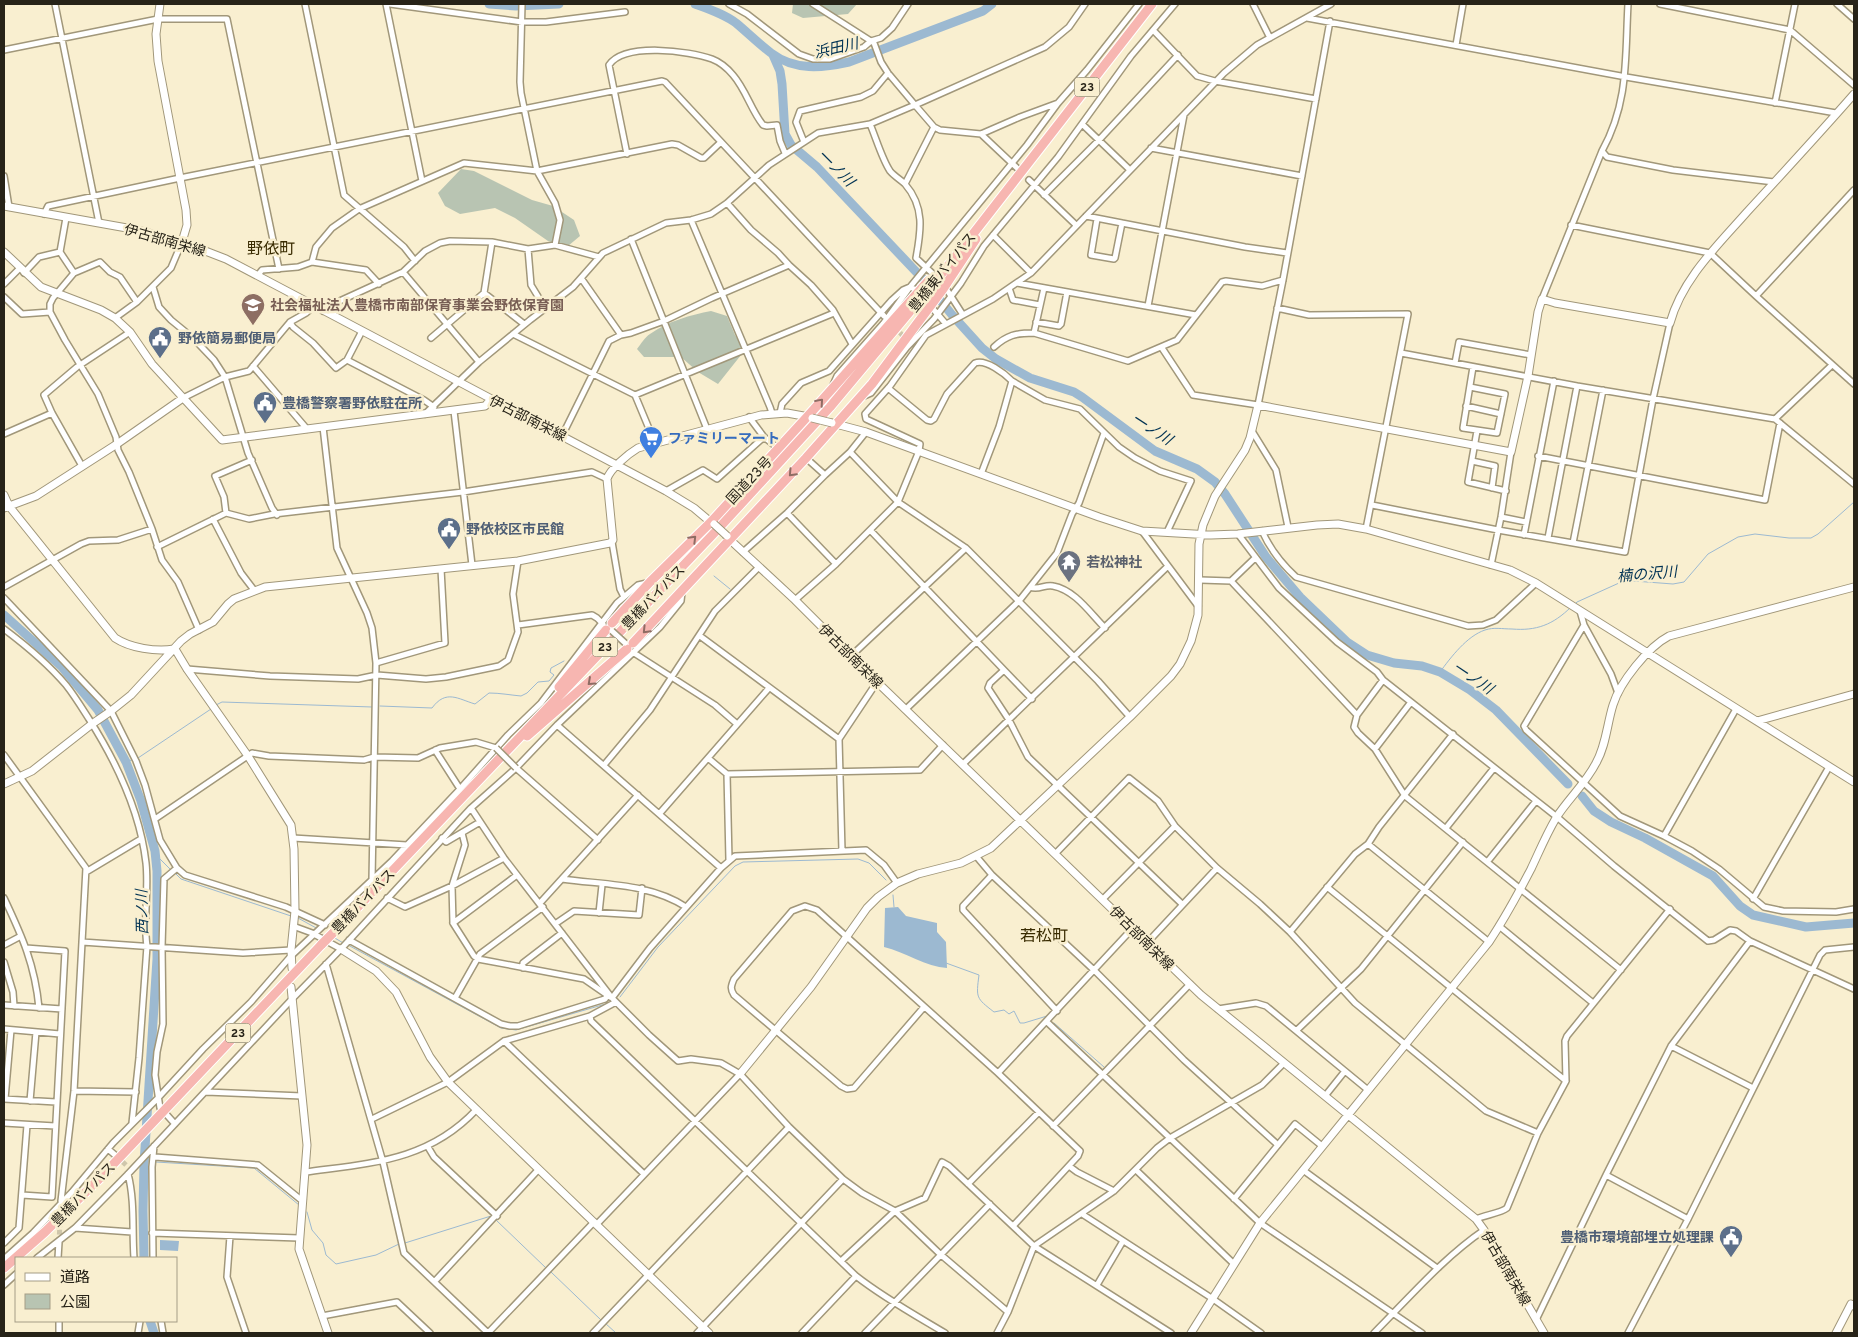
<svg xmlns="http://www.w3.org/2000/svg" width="1858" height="1337" font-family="Overpass,'Noto Sans JP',sans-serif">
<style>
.green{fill:#b8c4b2}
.water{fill:#9cb9d1}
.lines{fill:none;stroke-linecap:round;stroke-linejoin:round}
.stream{stroke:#9cb9d1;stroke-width:1}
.river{stroke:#9cb9d1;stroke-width:9}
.street-tunnel{stroke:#cfc6ab;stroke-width:5;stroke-dasharray:5 2.5;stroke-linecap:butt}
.street-casing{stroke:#a1977a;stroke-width:8}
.secondary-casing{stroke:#a1977a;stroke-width:9}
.highway-casing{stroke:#fff;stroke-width:11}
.street{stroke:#fff;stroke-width:5}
.secondary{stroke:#fff;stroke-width:7}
.highway{stroke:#f7b6b1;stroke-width:9}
.street-bridge-casing{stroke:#a1977a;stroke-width:8;stroke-linecap:butt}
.secondary-bridge-casing{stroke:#a1977a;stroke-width:9;stroke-linecap:butt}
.highway-bridge-casing{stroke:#fff;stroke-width:11;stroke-linecap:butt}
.street-bridge{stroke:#fff;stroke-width:5}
.secondary-bridge{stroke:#fff;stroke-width:7}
.highway-bridge{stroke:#f7b6b1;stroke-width:9}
.oneway{stroke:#8f6c64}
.labels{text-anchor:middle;stroke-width:5;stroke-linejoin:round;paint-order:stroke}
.shield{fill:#f9efd0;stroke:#66604f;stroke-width:1}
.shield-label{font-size:12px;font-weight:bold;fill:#272318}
.street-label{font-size:14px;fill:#272318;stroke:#f9efd0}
.education-label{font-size:14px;font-weight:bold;fill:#785e54;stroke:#f9efd0;text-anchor:start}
.service-label{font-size:14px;font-weight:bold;fill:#4e5e75;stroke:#f9efd0;text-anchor:start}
.shop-label{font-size:14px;font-weight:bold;fill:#366cbe;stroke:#f9efd0;text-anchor:start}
.worship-label{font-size:14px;font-weight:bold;fill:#5b616d;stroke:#f9efd0;text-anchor:start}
.water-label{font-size:15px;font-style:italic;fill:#003253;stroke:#f9efd0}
.quarter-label{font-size:16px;fill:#392b01;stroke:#f9efd0}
</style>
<rect width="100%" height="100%" fill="#f9efd0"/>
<path class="green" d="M793,4H857L848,14L803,18L792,13Z
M461,169L474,171L532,200L553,206L574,220L580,236L568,246L548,241L515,218L495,208L460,214L445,206L438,193Z
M711,311L727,316L735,335L745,350L718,384L698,372L681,357H644L637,349C641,344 645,337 650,334C668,321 691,315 711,311Z"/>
<path class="water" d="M898,907L906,916L937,923V932L946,942L947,968C926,967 905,952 884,947L885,908Z
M160,1240L179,1241L178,1251L160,1250Z"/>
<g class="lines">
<path class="stream" d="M714,576L730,589
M1574,605L1577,602L1619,583L1634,581L1673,584L1684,582L1708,554L1738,537L1755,534L1789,538H1811L1818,534L1854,502
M1440,672C1451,657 1467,636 1485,630C1494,627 1502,629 1512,629C1536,631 1553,625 1571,607
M216,705L222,702L372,707
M380,706L432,708C446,689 458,699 475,704L489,693C500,693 510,695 521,696L527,693L538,682L549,681L554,675L550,672L551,668L564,661
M138,758L211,709
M126,762L134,759
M155,854L171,870
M174,872L181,879L291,916
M893,895L894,907
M298,918L318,929
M333,937L345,944
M348,945L501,1028L516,1030L609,1003
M946,963L979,975C976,998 976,998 994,1012L1004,1010L1009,1014L1014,1011L1020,1023H1024L1047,1016
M620,997L658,947L735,866L743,862L858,859L869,863L886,880
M1054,1023L1104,1067
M156,1162L254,1168L299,1205
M307,1212L312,1230L323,1243L326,1255L336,1264L376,1255L399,1244
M496,1220L546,1268
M405,1243L491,1216
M551,1272L601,1320
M605,1323L616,1333
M152,1333L154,1331"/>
<path class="river" d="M489,4L516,6L559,4
M695,4C709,9 724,14 736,23C748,33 759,44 771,53C795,71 822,68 849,62L983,11L992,4
M773,55L780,71L782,84L785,134L791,145L817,167L923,279L953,316L982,348L996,359L1030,378L1074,392L1082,397L1155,451L1197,469L1215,482L1225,494L1266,557L1300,597L1347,642L1367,655L1394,663L1422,666L1440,672L1470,690L1496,710L1568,784
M4,615L62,667L98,710L126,762L141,801L155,851L157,871V959L144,1164L143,1211L144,1258
M1582,796L1594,811L1611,822L1645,838L1713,876L1740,906L1753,915L1806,927L1854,923
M150,1321L154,1333"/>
<path class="street-tunnel" d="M895,327L912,346
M117,1157L126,1165
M59,1242L61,1203"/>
<g class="street-casing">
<path id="street" d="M55,4L99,223
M305,4L344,195L404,247L415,261
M386,4L422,181
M390,4L522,22H546L625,12
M522,4L520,82L521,93L537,171L555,203L560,220L555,245
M729,4L747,14L799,54L813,59H830L864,47L871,41L881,38L892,28L908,4
M1253,4L1270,38
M1660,4L1790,30L1854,85
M1837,4L1854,19
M1307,18L1626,77L1836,113
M1153,30L1197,76L1215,81L1316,99
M1456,45L1463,4
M4,50L158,19H227L279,269
M1058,103L1020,117L981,134L940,130L934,127L915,105L1045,47L1069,27L1085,4
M1775,103L1795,4
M870,124C876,138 882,159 890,171C894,176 901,180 905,184C925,207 921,231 916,258L932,273
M1082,124L1130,170
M981,134L1017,168
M804,142L796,122L800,111L861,97L873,91L888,73
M1151,148L1302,176
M1602,151L1607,157L1673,170L1774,182
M627,154L609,65C625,42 689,51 712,59C720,62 728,69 733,75C746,90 751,110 763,125L767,126L777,125L780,141L785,153
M4,176L9,207
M1029,180L1076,225
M905,184L934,127
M1044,195L1099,140L1178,55
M727,203L751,230L778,253L789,265L811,285L833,310L852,344
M44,214L48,206L180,178L662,81L665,82L884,316
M1086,216L1245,247L1287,253
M66,218L60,252L74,273L53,298L50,304V312L65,340L98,394L116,437L118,450L129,472L152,529L162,560L178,582L199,630
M1097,219L1091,255L1114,259L1115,258L1122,223
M691,220L770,407L772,413
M1571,225L1710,253L1756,296L1854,384
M993,235L1031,273
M631,239L707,429
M528,249L531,285L545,308
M312,262L366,270L379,284
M403,272L479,362
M24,273L39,257L60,252
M74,273L100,262L110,272L120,277L137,302
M258,275L262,270L298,267L312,262L316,247L332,228L359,209L464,163L537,171L672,144L678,145L701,158H704L721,142
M581,278L621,335
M1017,283L1196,315
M4,284L20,268
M153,287L159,307L171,320L193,338L214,360L225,377L248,453L272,508L277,515
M1009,288L1013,300L1040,305
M947,290L963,315
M484,293L492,242
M1756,296L1854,190
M4,297L22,314L50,312
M1542,299L1602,151C1629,102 1625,58 1628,4
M1148,306L1184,115
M1277,308L1309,315L1408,314L1366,529
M933,309L946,324
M323,311L331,305L403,272L425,251L440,243L450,241L492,242L528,249L555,245L599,257
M115,318L137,302L171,268L182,242
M290,322L293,327L313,343L336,368L347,360L362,331
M1036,322L1059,326L1061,324L1067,292
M1034,333L1044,288
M513,334L635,395L655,443
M431,338L484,293L524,324
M994,347C1007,335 1016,333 1034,333L1128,361L1177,340L1222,282L1226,281L1262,286L1283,280
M1162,348L1193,395L1258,405L1283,280L1330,21
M1401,353L1577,386L1775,419L1854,484
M347,360L424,400L434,407
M1455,363L1459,342L1531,355
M253,366L307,429
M833,385L837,376L883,324L910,287L1027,145L1058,103L1087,70L1139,4
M1470,387L1505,394L1497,433L1463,428L1473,367
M888,388L927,420L931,421L934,419L947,394L975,363C986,359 1004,373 1012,381
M635,395L834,313
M864,396L871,393L907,347L934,319L961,283L984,246L1058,157L1131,56L1175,4
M183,398L225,377L249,371L290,322L306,313L314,306
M1466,406L1501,414
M454,411L472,565
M780,413L782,404L801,383L829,371L892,300L903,290L910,287L917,290
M425,414L479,362L530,320L573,287L603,253L666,223L691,220L711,214L727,203L769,165L818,133L870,124L915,105L888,73L881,62L874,43L813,4
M749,417L764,437L778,448
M1775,419L1832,365
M323,427L337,548L367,613L372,628L376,663L372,880
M1252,431L1276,470L1288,527
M1477,431L1468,482L1506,491
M4,434L52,413
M562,436L609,341L621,335L631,333L664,321L712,298L789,265
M850,452L898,502L966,548L851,656
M1538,456L1765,500L1780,423
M1472,461L1495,466L1492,488
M82,466L52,413L44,395L77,367L130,332
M981,474L999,427L1012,381L1045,400L1080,409L1119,447L1135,458L1160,471L1191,481L1167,532
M825,475L850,452L866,432
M666,491L703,470L717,479L764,437
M1372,505L1498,530L1625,552L1653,399L1670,323
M226,513L224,497L215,476L252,460
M787,513L836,564
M1501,517L1526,522
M213,519L241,573L254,590
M871,531L1004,670L990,683L988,688L1009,720L1028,757L1182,904
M1142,531L1198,606
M1262,531C1270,549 1282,564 1296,577L1468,626L1483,625L1496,620L1536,583
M1238,534L1279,588L1337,642L1377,672L1383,680L1557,817L1614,866L1708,941L1714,940L1730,930L1736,931L1750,941
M1524,535L1554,381
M1548,538L1577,386
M612,542L620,589L624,597
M1573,543L1603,390
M157,547L226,513L249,519L274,514L463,492L592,472L607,479
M966,548L1098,681L1130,717
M743,552L787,513L825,475L806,458
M1491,565L1501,517L1511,452
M1200,580L1231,581L1255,558
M1231,581L1357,715
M4,587L81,544L89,541L118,540L152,529
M1030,587C1038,591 1045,584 1053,586C1075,590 1090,613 1105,628
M4,598L111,711L136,761L145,785L160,840L177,868L185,875L286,907L325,925
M795,600L836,564L898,502L919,451L920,444L866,419L865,414L890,386L926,335L993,299L1031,273L1224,73L1257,45L1331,4
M1580,611L1584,625L1524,726L1526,730L1620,816L1664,836L1692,851L1719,869L1764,907L1783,911L1836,912L1854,909
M518,625L592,615L597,618L603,624
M1584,625L1611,674L1618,693
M4,629C24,644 49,665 66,685C74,695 82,708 89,719C117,763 140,811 146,863C149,891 143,919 147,946L139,1058L132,1123
M700,636L839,739
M634,653L715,705L737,724
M376,663L445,643L441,569
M187,669L270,676L358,679L377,675L426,679L446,677L499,666L508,660L518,632L513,594L518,561
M1004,670L1032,699
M1383,680L1357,715L1354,727L1358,733L1375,749L1405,796L1621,970
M906,709L1019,601L1057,553L1072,514L1079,503L1104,433
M557,725L721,868
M1375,749L1411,702
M435,750L460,789
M4,755L86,868L74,1091L61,1201
M708,758L727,774L920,770L943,745
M963,764L1168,566
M604,765L650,710L715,611L759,567
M516,768L598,840
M727,774L729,860
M471,808L504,858L612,998L649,1035L678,1061L691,1059L721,1063L740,1074L789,1127L843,1179L862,1193L895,1211L940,1254L1008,1312
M660,813L769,688
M155,819L252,753L269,756L364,760L374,757L418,758L440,748L476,742L496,748
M1446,828L1494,768
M462,833L465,845L452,886L453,923L474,956L478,959L584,979L610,997
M1664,836L1736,709
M293,838L407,845
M442,838L446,842L480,822
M1368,844L1489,942
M842,851L839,739L877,682
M1056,853L1129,778L1158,801L1175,826L1217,868L1260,904L1290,932L1355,1003L1486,1111L1538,1133
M976,856L992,875L1095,971L1184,1060L1278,1145
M1488,861L1536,801
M86,872L141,839
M992,875L963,906V910L1057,1011
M562,879C604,885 649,883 686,907
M1327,887L1566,1081
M4,898C22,936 35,965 39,1008
M387,898L405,907L452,886L504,858
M1103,899L1175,826
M1753,899L1829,767
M540,903L638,795
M599,913L602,885
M453,923L517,875
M555,924L574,911L639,915L642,888
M293,926L312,933L341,949
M1499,926L1593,1003
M1290,932L1355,854L1368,844L1379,827L1453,734
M349,940L501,1024L510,1026H518L605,999L607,996
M82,942L243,953L291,950
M1146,944L1217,868
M4,945L21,936
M4,962L13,992L14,1006
M326,964L383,1162L404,1253L488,1333
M523,968V963L562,933
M455,998L480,954L543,907
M612,998L650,948L721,868L735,856L866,850L884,865L897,883
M4,1005L62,1009
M924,1007L854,1088L847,1089L841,1086L734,995C730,989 731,986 734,979L792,911L805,906L817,910L998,1073L1080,1151L1078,1156L1014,1225
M1218,1009L1256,1003L1266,1006L1368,1090
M590,1016L591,1021L856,1276C884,1298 915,1315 945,1333
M1047,1022L1260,1223L1422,1333
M4,1029L60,1034
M1297,1030L1361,969L1463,842
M504,1041L644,1174
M1671,1046L1753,1088
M998,1073L1132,929
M74,1091L136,1092
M206,1092L302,1096
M1325,1096L1345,1071
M4,1099L56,1102
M5,1099L11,1030
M30,1101L36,1032
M160,1108L155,1075L157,1052L163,1024L162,947L164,879L177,868
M166,1114L175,1124
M372,1119L448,1082L504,1041L590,1016L616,1002
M4,1123L55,1126
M1053,1126L1190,984
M428,1147L434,1157L497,1216
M108,1149L115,1155
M155,1157L258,1165L300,1199L303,1200
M1069,1166L1077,1172L1114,1191
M1136,1170L1234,1264
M1303,1170L1437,1268
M306,1172C371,1163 428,1161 476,1110
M128,1174C135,1201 132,1230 134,1258
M1606,1175L1688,1219
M968,1184L1039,1112
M22,1195L52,1197L65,951L26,948
M1234,1199L1295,1124L1322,1146
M1082,1214L1213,1299L1261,1333
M1476,1219C1485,1215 1501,1213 1507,1208L1538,1133L1566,1081L1565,1041L1567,1036L1670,909
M597,1224L740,1074
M75,1228L132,1232
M152,1233L299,1238
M230,1236L227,1277L246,1333
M4,1243L19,1228L27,1125
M37,1258L75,1228L128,1174L293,998L341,949L471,808L516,768L557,725L660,627L681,601L682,592
M58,1258L59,1242
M153,1258L152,1167L154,1146
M4,1259L33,1233L72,1192L113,1143L157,1099L203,1049L251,1002L291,956L392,861L460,789L508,735L541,703L617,603L638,585L647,583
M841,1261L895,1211L925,1198L942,1162L949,1166L1034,1246L1171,1333
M435,1281L538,1170
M4,1285L16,1274
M1097,1285L1123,1241
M322,1316L397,1302L430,1333
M1536,1320L1606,1175L1671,1046L1750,941L1854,989
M59,1321V1333
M161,1321L163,1333
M138,1333L140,1321
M488,1333L594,1222
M593,1333L789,1127
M697,1333L843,1179
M802,1333L856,1276
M865,1333L990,1204
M997,1333L1008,1312L1034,1246L1114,1191L1157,1148L1170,1138L1262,1085L1284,1063
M1374,1333C1409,1298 1443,1258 1484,1230
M1628,1333L1688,1219L1820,955L1825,950L1854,947"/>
</g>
<g class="secondary-casing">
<path id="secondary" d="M160,4L156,34L158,61L186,210L187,225L182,242
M4,206L138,230L182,242L226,259L666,491L694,508L713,524
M4,252L41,287L101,310L115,318L130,332L152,364L222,440L485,406L491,399
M832,423L866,432L1099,517L1142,531L1211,535L1238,534L1317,525L1338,524L1366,529L1510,570L1536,583L1854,782
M4,495L9,506L115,638C130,648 156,652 174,649
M4,508L36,496L117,444L183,398
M727,537L795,600L877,682L1201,995L1476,1219L1484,1230L1544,1333
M175,649L187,669L248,756L291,825L294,849L295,911L291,950L292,968
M1757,721L1854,694
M4,784L32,771L92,724L111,711L131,695L181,641L190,634L213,622L228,604L234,599L265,587L518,561L610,543L613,540L607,479C610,469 628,454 638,448L761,415L787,413L809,417
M341,949L376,971L396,992L430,1057L448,1082L709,1333
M291,987L307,1145L299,1249L328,1333
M740,1074L811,987L867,908L878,897L897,883L918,874L961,863L991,848L1130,717L1171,676L1180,664L1191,641L1198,615L1199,544L1203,525L1215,496L1245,450L1250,438L1258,405L1511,452L1528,376L1538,312L1542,299L1555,303L1670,323C1682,279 1718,245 1747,212C1783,173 1819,134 1854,94
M1191,1333L1260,1223L1489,942C1505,918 1518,894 1531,869C1539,852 1546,835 1556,818C1568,799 1586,783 1596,763C1606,746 1607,724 1613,705C1620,682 1648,647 1669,636L1854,587
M1836,1333L1851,1304L1854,1306"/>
</g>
<g class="highway-casing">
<path id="highway" d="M612,623L650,582L711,522L807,417L929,280
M633,643L806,458L872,384L943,289L976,239
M559,687L606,630
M527,736L627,649
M335,931L718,529L830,407L952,261L1152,4
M4,1268L45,1232L102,1176L322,944"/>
</g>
<use href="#street" class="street"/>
<use href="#secondary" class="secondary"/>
<use href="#highway" class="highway"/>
<g class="street-bridge-casing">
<path id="street-bridge" d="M612,631L625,643
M496,748L516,768"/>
</g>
<g class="secondary-bridge-casing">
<path id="secondary-bridge" d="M812,418L832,423
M714,524L727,536"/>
</g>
<g class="highway-bridge-casing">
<path id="highway-bridge" d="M322,944L335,931"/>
</g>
<use href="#street-bridge" class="street-bridge"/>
<use href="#secondary-bridge" class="secondary-bridge"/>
<use href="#highway-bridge" class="highway-bridge"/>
</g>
<defs><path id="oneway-chevron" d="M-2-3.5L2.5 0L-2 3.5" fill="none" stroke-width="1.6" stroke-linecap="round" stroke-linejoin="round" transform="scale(1.25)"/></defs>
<g class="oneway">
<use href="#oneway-chevron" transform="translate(820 402) rotate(-49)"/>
<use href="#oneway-chevron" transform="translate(792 473) rotate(133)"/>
<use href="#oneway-chevron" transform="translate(693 539) rotate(-45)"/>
<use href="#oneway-chevron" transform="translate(646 630) rotate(134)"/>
<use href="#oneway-chevron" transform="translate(591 682) rotate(138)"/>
</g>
<defs>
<g id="school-pin" transform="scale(1.25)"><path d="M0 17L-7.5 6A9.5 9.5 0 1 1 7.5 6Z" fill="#8d6e63" stroke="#f9efd0"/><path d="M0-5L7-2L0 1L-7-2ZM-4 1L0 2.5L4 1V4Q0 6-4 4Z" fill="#fff"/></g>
<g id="civic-pin" transform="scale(1.25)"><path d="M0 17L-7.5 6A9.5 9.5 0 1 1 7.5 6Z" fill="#5c6f8a" stroke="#f9efd0"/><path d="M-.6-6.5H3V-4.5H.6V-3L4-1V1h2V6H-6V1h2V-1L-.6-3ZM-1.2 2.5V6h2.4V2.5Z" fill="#fff"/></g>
<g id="supermarket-pin" transform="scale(1.25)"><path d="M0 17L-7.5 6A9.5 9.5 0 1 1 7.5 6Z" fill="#3f7fe0" stroke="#f9efd0"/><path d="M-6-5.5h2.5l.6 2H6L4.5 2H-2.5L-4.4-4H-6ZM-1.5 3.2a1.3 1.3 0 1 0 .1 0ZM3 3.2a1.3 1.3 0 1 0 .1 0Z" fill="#fff"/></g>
<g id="temple-pin" transform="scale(1.25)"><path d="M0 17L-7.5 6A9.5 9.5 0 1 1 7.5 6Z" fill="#6b7280" stroke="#f9efd0"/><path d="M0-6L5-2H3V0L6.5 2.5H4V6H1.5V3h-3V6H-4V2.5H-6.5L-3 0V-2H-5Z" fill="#fff"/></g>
</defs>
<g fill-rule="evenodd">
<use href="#school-pin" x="253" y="305"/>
<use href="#civic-pin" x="160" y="338"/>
<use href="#civic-pin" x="265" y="403"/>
<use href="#supermarket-pin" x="651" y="438"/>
<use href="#civic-pin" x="449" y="529"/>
<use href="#temple-pin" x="1069" y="562"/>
<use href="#civic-pin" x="1731" y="1237"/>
</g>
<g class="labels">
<g class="shield">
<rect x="1074.5" y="77.5" width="25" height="19" rx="4"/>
<rect x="592.5" y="637.5" width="25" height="19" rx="4"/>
<rect x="225.5" y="1023.5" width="25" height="19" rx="4"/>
</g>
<g class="shield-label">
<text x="1087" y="91">23</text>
<text x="605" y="651">23</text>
<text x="238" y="1037">23</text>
</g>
<g class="street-label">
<text transform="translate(165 240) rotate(16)" y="5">伊古部南栄線</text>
<text transform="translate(942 272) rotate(-51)" y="5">豊橋東バイパス</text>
<text transform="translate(528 418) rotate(27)" y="5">伊古部南栄線</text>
<text transform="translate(749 480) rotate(-47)" y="5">国道23号</text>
<text transform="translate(653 597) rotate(-46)" y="5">豊橋バイパス</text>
<text transform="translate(851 656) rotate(45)" y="5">伊古部南栄線</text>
<text transform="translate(363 901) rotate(-46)" y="5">豊橋バイパス</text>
<text transform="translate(1142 938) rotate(45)" y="5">伊古部南栄線</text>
<text transform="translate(83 1194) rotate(-45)" y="5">豊橋バイパス</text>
<text transform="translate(1506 1268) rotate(60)" y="5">伊古部南栄線</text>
</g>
<g class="education-label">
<text x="270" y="310">社会福祉法人豊橋市南部保育事業会野依保育園</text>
</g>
<g class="service-label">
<text x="178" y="343">野依簡易郵便局</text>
<text x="282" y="408">豊橋警察署野依駐在所</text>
<text x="466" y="534">野依校区市民館</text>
<text x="1714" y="1242" text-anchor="end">豊橋市環境部埋立処理課</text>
</g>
<g class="shop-label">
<text x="668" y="443">ファミリーマート</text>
</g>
<g class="worship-label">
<text x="1086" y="567">若松神社</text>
</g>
<g class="water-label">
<text transform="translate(836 48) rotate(-13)" y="5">浜田川</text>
<text transform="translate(836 168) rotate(45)" y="5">一ノ川</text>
<text transform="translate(1152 429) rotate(33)" y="5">一ノ川</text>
<text transform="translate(1647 574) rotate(-5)" y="5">楠の沢川</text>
<text transform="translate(1473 678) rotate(34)" y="5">一ノ川</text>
<text transform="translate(142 912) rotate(-91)" y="5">西ノ川</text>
</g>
<g class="quarter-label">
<text x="271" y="254">野依町</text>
<text x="1044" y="941">若松町</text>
</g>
</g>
<rect width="1858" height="1337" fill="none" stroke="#272318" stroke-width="10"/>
<rect x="15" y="1257" width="162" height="65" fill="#f9efd0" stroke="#a59d86"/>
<rect x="25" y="1273" width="25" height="8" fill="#ffffff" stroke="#a59d86"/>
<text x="60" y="1282" font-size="15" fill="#272318">道路</text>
<rect x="25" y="1294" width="25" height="15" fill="#b8c4b2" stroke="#a59d86"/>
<text x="60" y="1307" font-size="15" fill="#272318">公園</text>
</svg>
